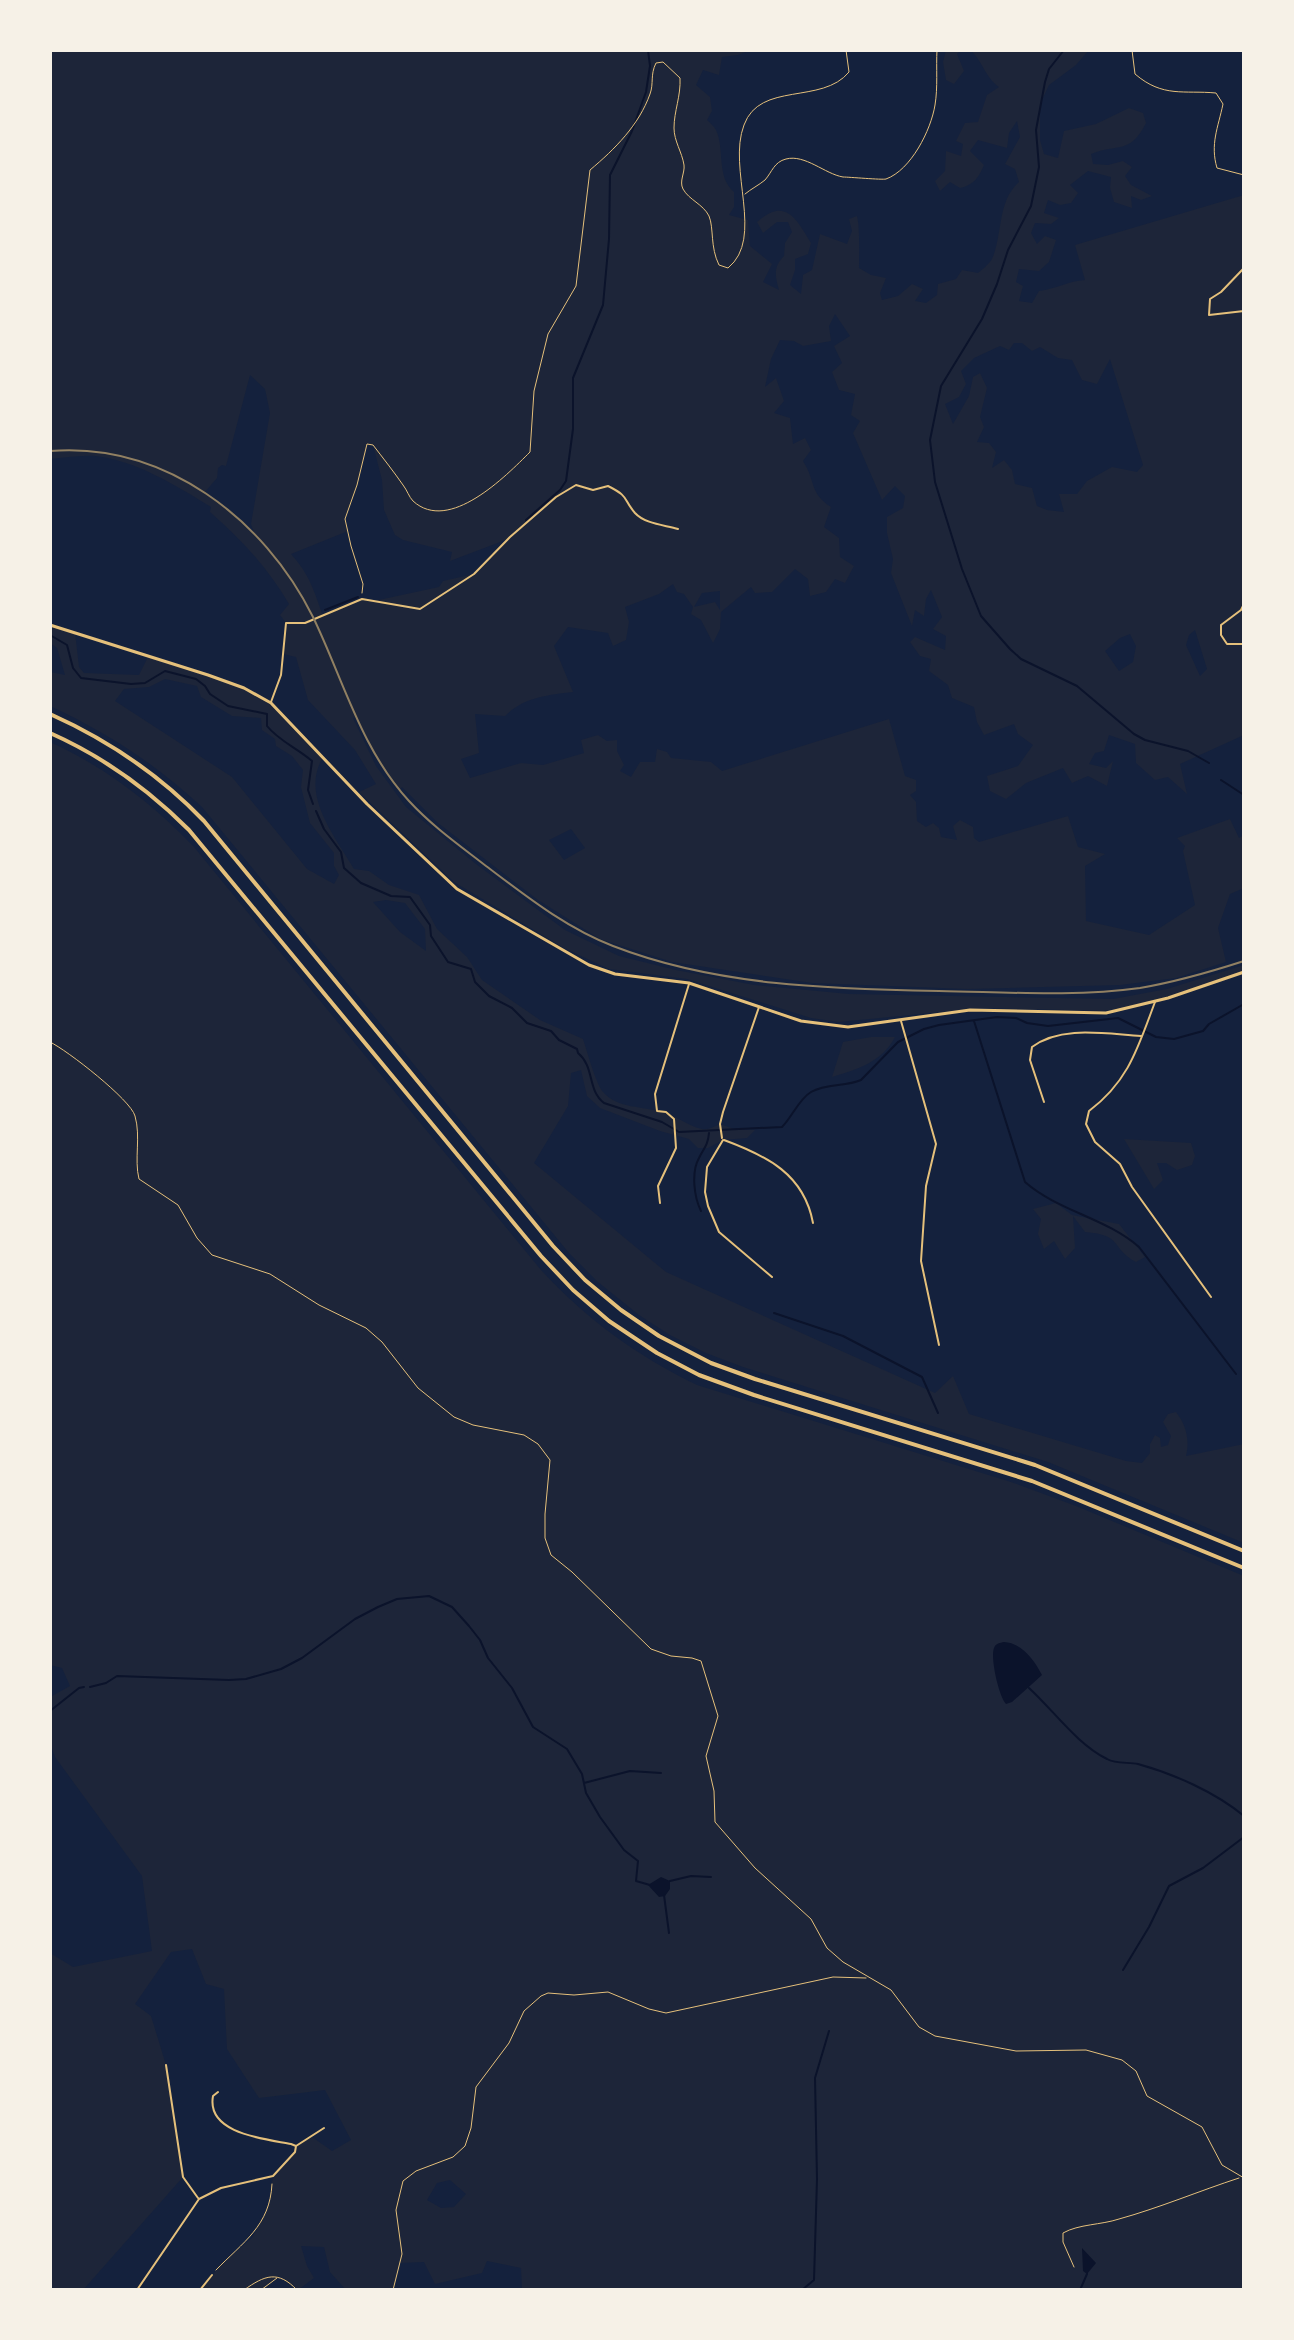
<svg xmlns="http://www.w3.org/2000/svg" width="1294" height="2340" font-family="Signika,sans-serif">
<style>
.green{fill:#1d2539;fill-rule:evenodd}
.water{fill:#0b132b}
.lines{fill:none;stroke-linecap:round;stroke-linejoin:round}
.stream{stroke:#0b132b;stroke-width:2}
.path{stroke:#e5c07b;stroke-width:1}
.minor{stroke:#e5c07b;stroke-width:2}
.tertiary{stroke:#e5c07b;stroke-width:3}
.motorway{stroke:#e5c07b;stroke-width:4}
.rail{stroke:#918062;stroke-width:2}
</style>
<rect width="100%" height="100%" fill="#14213d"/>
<path class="green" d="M50,50H750L738,55L722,57L719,75L703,70L696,85L710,97L712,111L707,120C710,123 714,126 716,130C725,149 716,177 734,192V207L729,215L748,220L750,246L772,264L763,282L779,290C775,276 773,267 784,256L785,243L792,232L788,222H777L763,233L757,222C785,197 796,218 811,243L808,254L795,259V270L790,285L801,294L803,275L812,270L820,234L847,244L852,231L849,219L857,216C860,227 859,254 859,268L871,275L886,278L880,293L882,300L898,296L912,284L923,289L915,301L926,303L937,295L938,284L956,279L962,270L978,273C983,269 989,264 992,259C1003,234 997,201 1019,182L1015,169L1005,164L1020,137L1017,121L1009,133L1007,148L978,140L970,151L984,165C979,177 974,185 960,188L950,182L940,191L935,181L945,171L946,151L961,156L963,144L956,141L965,123L978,122L987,95L999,87C984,76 983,61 970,50H1089L1076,65L1049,85L1040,104V140L1044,154L1058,158L1064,131L1096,124L1129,108L1143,113L1146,123C1130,155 1118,143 1091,154L1093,164L1108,165L1123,161L1132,167L1125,176L1131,185L1152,196L1141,200L1131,196L1132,208L1114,202L1110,188L1111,177L1088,171L1070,185L1078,193L1071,203L1060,205L1048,200L1044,213L1059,218L1051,224L1035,223L1031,233L1037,244L1045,236L1056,240L1049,262L1039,271L1019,269L1016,282L1023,286L1019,301L1032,303L1039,291C1056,289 1068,281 1085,280L1075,245L1244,195V735L1180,764L1187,794L1168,777L1155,780L1136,763L1135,744L1109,735L1104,751L1095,753L1089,764L1106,768L1113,761L1107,786L1088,776L1072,783L1063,768L1026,783L1006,799L990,791L987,776L1018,766L1033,745L1018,734L1014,724L984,735L977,722L974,707L952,698L948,685L929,671L931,659L920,656L910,642L915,637L945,650L946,636L933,629L942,617L931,590L926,599L924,616L915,610L912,626L891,573L893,559L887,533V517L903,508L905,496L895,486L882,500L853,433L860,421L851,415L855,394L839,390L832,372L842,363L834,346L850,336L835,314L829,326L831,341L803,346L794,341L780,340L771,359L765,387L776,378L784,401L774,413L790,418L793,444L805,438L811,450L803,461C816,481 809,493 831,507L824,527L839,538L840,557L854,566L845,583L835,579L826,592L810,596L808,579L795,569L772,592L755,593L751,587L721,612L720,629L713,643L701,620L691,614L693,607L684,594L677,592L673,584L659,594L625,607L629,622L626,640L613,646L608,633L568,627L554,646L573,692C548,695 524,697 505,716L475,714L479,753L461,759L470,778L521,763L543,765L584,753L581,740L598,735L607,741L617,740V751L624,765L620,771L631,777L640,762H655L657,749L667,752L671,758L711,762L722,771L889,719L905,776L916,780V791L910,795L916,802L917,821L926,827L933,823L939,828L941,837L957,840L953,826L960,820L973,827L974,838L979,842L1068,816L1078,847L1105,854L1085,866L1086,921L1149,935L1195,905L1183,851L1185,846L1177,838L1230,819L1239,838L1244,835V888L1230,894L1218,928L1226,962L1176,978L1120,985L968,989L812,983L672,962L600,939L538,900L438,823L402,787L400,790L376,757L356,717L353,718L376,766L406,807L476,864L565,930L619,956L676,970L754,985L849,994L1113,999L1167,989L1244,965V972L1137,1006L1102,1011L981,1008L839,1022L811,1018L687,979L609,969L564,948L454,882L359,792L376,784L355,750L308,700L296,657L283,654L286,623L280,615L289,604C268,568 242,540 210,512L211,507C177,486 135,460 95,456C80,455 64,458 50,459ZM1014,343H1022L1032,351L1040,347L1058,358L1072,360L1082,380L1097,384L1110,359L1143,465L1137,472L1112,467L1087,481L1077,494H1059L1064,512L1047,510L1037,506L1032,488L1015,484L1012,470L1004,460L992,468L996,452L989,443L977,442L984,427L980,417L987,388L980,373L973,377L969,396L953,424L945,404L959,397L966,384L961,371L974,358L1000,346L1009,350ZM250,375L265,389L270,413L251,524L254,532L205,492L217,478L218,468L222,465L226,466ZM367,444L373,445L382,480L384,510L395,535L403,540L452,552L450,561L508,539L474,574L443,581L439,587L374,601L362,599L323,616C314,591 310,575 291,554L348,531L345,519L357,485ZM720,591V610L715,602L694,607L702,593ZM1195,630L1207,669L1200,676L1186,645L1189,635ZM1130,634L1136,646L1133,662L1119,671L1105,651L1120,638ZM571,829L585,848L564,860L549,840Z
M946,50H961L957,54L964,71L954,84L946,80L943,62Z
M50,625L75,632L79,667L84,673L139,675L149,655L244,688L271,703L323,757C300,795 335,836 354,869L369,871L389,885L419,895L437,929L467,957L482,980L540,1020L583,1039C587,1051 596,1084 603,1092C618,1109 643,1106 662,1112C676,1115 687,1126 702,1129C709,1130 713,1127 720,1124L734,1129L755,1130L747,1138L723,1140L708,1148H698L689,1139L660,1131L600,1108L587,1096L581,1070L571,1073L568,1106L534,1163L666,1272L935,1393L953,1376L969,1414L1126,1461L1142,1463L1150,1453V1444L1155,1435L1160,1438L1161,1447L1168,1445L1171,1436L1163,1422L1168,1414L1176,1412C1186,1425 1190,1439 1186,1456L1244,1444V1543L1048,1462L743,1367L706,1353L670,1335L639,1315L598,1282L569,1253L202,807C156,764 106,732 50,706V672L65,675L57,648L50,643ZM165,679L197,686L201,697L232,716L261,718L262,730L275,739L276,746L292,756L303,770L301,787L310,823L334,853V866L339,875L334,884L307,869L232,777L115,701L124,689L149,687ZM386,900L405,903L425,929L426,951L400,932L373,902Z
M50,742C105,767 152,803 194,847L541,1270C586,1319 637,1356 697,1385L1011,1482L1076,1506L1244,1576V2290H522L521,2268L487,2261L482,2273L435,2284L424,2262L399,2263L393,2290H346L330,2272L324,2247L301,2246L307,2266L314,2278L298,2290L279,2276L261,2290H200L224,2261L252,2238L268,2209L273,2176L290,2159L296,2146L312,2137L332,2151L351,2140L325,2090L259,2098L227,2049L224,1989L206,1984L192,1949L171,1952L135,2004L151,2016L166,2065L183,2177L83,2290H50V1953L73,1967L152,1951L142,1876L55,1757L50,1743V1697L70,1686L62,1668L50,1665ZM450,2180L466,2194L454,2207L441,2208L427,2200L437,2183Z
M871,1037H895C882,1062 858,1069 832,1077L843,1042Z
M1124,1139L1191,1143L1195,1156L1192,1165L1177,1170L1166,1163H1157L1163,1180L1154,1189Z
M1056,1203L1072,1215L1119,1224L1145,1257L1136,1262C1110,1248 1124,1235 1085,1232L1073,1216L1075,1248L1065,1259L1054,1241L1044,1249L1038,1234L1041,1219L1033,1209Z"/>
<path class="water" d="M1004,1642C1022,1643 1034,1660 1042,1675L1012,1702L1006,1704C999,1697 990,1658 994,1648C996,1643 1000,1643 1004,1642Z
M661,1877L670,1881V1889L665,1896L659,1897L648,1885Z
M1082,2248L1096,2263L1087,2274L1083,2271Z"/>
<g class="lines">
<path class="stream" d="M1064,50L1049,69L1045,82L1036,130L1039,167L1031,206L1008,250L997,284L982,319L941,386L930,440L935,482L962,569L981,616L1010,649L1021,659L1077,686L1134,734L1145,740L1188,751L1209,763
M526,520L560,490L566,481L573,429V378L603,305L609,239L610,175L632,131L646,92L650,66L648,50
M325,610L358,597
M50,635L67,645L73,668L81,678L131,684L145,683L165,671L196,679L205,686L210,694L228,706L267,714V726C279,741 297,748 312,761L308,790L313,804
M1221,780L1244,795
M316,811L324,829L341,852L344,868L361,883L391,896L410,897L430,925L431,936L448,962L471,969L475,982L489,996L512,1008L527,1023L551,1031L559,1040L577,1049L578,1053C595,1067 587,1090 604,1103L662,1122L679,1132L782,1127C792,1117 799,1099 811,1092C827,1083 845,1087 861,1080L898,1042L924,1029L939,1025L997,1017L1016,1018L1027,1023L1048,1026L1118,1018L1156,1037L1174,1039L1203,1031L1209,1024L1244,1004
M974,1021L1025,1182C1058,1211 1106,1218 1139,1247L1236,1374
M701,1211C694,1197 691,1172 699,1158C704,1148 708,1145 709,1133
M774,1313L843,1336L922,1377L938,1413
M90,1687L106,1683L117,1676L229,1680L246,1679L281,1669L302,1658L355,1619L378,1607L397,1599L429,1596L452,1607L469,1626L480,1640L488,1658L512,1688L533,1727L567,1749L582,1774L586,1793L600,1817L624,1850L638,1861L636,1881L650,1885
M1029,1688C1054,1711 1077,1744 1107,1759C1116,1764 1128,1762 1138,1764C1174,1774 1215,1792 1244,1816
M50,1711L79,1688L84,1687
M584,1783L630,1771L661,1773
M670,1881L691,1876L711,1877
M664,1895L669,1933
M1123,1970L1149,1927L1169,1886L1203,1868L1244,1837
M802,2290L814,2280L817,2179L815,2078L829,2031
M1080,2290L1087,2274"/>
<path class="path" d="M1132,50L1135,74C1163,98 1184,90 1216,93L1223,104C1218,128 1210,144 1217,168L1244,175
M745,194C751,189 759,185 765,180C772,172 774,162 786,159C805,154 825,174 843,177C849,177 882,180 886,179C911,170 931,130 935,105C938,87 936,68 937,50
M362,593L363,584L351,546L345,519L357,485L367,444L373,445C383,458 394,472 403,485C407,490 409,497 413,501C449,534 506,476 530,452L534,391L548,334L576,286L590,170C615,149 639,125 650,94C654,83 650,75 656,63L663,62L680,78C681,96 674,111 674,128C674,141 682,152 684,165C685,173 679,181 683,189C689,200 703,204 709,216C714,228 710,247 719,265L728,268C765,238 727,169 744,125C760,81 822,105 849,72L846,50
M50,1042C67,1050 131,1100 135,1116C141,1137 134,1159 139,1179L178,1205L197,1238L212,1255L270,1274L319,1305L366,1328L382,1342L418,1388L454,1417L473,1425L524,1435L538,1444L550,1460L545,1514V1538L551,1555L572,1572L651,1649L671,1656L692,1658L701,1661L718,1716L706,1756L714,1791L715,1822L755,1868L811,1919L827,1948L843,1962L891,1990L919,2027L935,2036L1016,2051L1086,2050L1122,2060L1136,2071L1147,2096L1202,2127L1222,2165L1244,2178
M1074,2267L1063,2242V2233C1079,2224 1101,2225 1119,2219C1159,2208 1199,2191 1239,2178
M216,2270C243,2242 270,2226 272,2184
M244,2290C265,2275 278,2270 297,2290
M261,2290L277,2278
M393,2290L402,2254L396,2210L403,2181L416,2171L453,2157L465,2146L471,2128L476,2087L509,2043L524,2011L541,1996L548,1993L574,1995L608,1992L649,2009L666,2013L833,1977L866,1978
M1242,2290L1244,2289"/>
<path class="minor" d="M1244,268L1221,292L1210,299L1209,315L1244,311
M1244,604L1241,610L1221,625V635L1227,644H1244
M271,702L281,675L286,623H305L362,599L420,609L474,574L510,537L556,497L576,485L593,490L608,486C630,497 622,498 635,513C645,524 665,525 678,529
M1155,1002C1138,1047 1129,1081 1089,1111L1086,1124L1095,1142L1120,1164L1132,1187L1211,1297
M901,1021L936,1144L926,1186L921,1261L939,1345
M1044,1102L1030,1060L1032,1047C1061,1025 1106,1034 1141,1036
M722,1138L720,1124L723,1112L759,1007
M723,1140L707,1167L705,1192L708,1206L719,1232L772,1277
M724,1140C767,1156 804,1174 813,1223
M660,1203L658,1186L676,1148L674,1119L666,1112L657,1111L655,1094L689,984
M166,2065L183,2177L198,2198
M296,2146L324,2128
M137,2290L199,2199L221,2188L273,2176L295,2152L296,2146L291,2144C266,2139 206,2134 213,2096L218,2092
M200,2290L212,2275"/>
<path class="tertiary" d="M50,625L208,675L244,688L271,703L367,804L457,889L589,965L615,974L689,983L801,1021L848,1027L970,1010L1106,1013L1168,998L1244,972"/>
<path class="motorway" d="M50,714C108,740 160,775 204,821L553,1246L585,1280L621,1310L659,1336L711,1363L755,1379L1035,1465L1244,1551
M50,733C102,756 148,789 189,830L541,1256L573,1290L609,1321L657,1353L699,1375L754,1395L1032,1481L1244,1568"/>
<path class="rail" d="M50,451C164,442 264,518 313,617C343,679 361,749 409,801C432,826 459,845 486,866C526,896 566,928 613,946C716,986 830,989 939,991C1005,992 1074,997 1140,988C1175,982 1210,972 1244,961"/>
</g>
<rect width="1294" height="2340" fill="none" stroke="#f6f1e7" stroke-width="104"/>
</svg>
